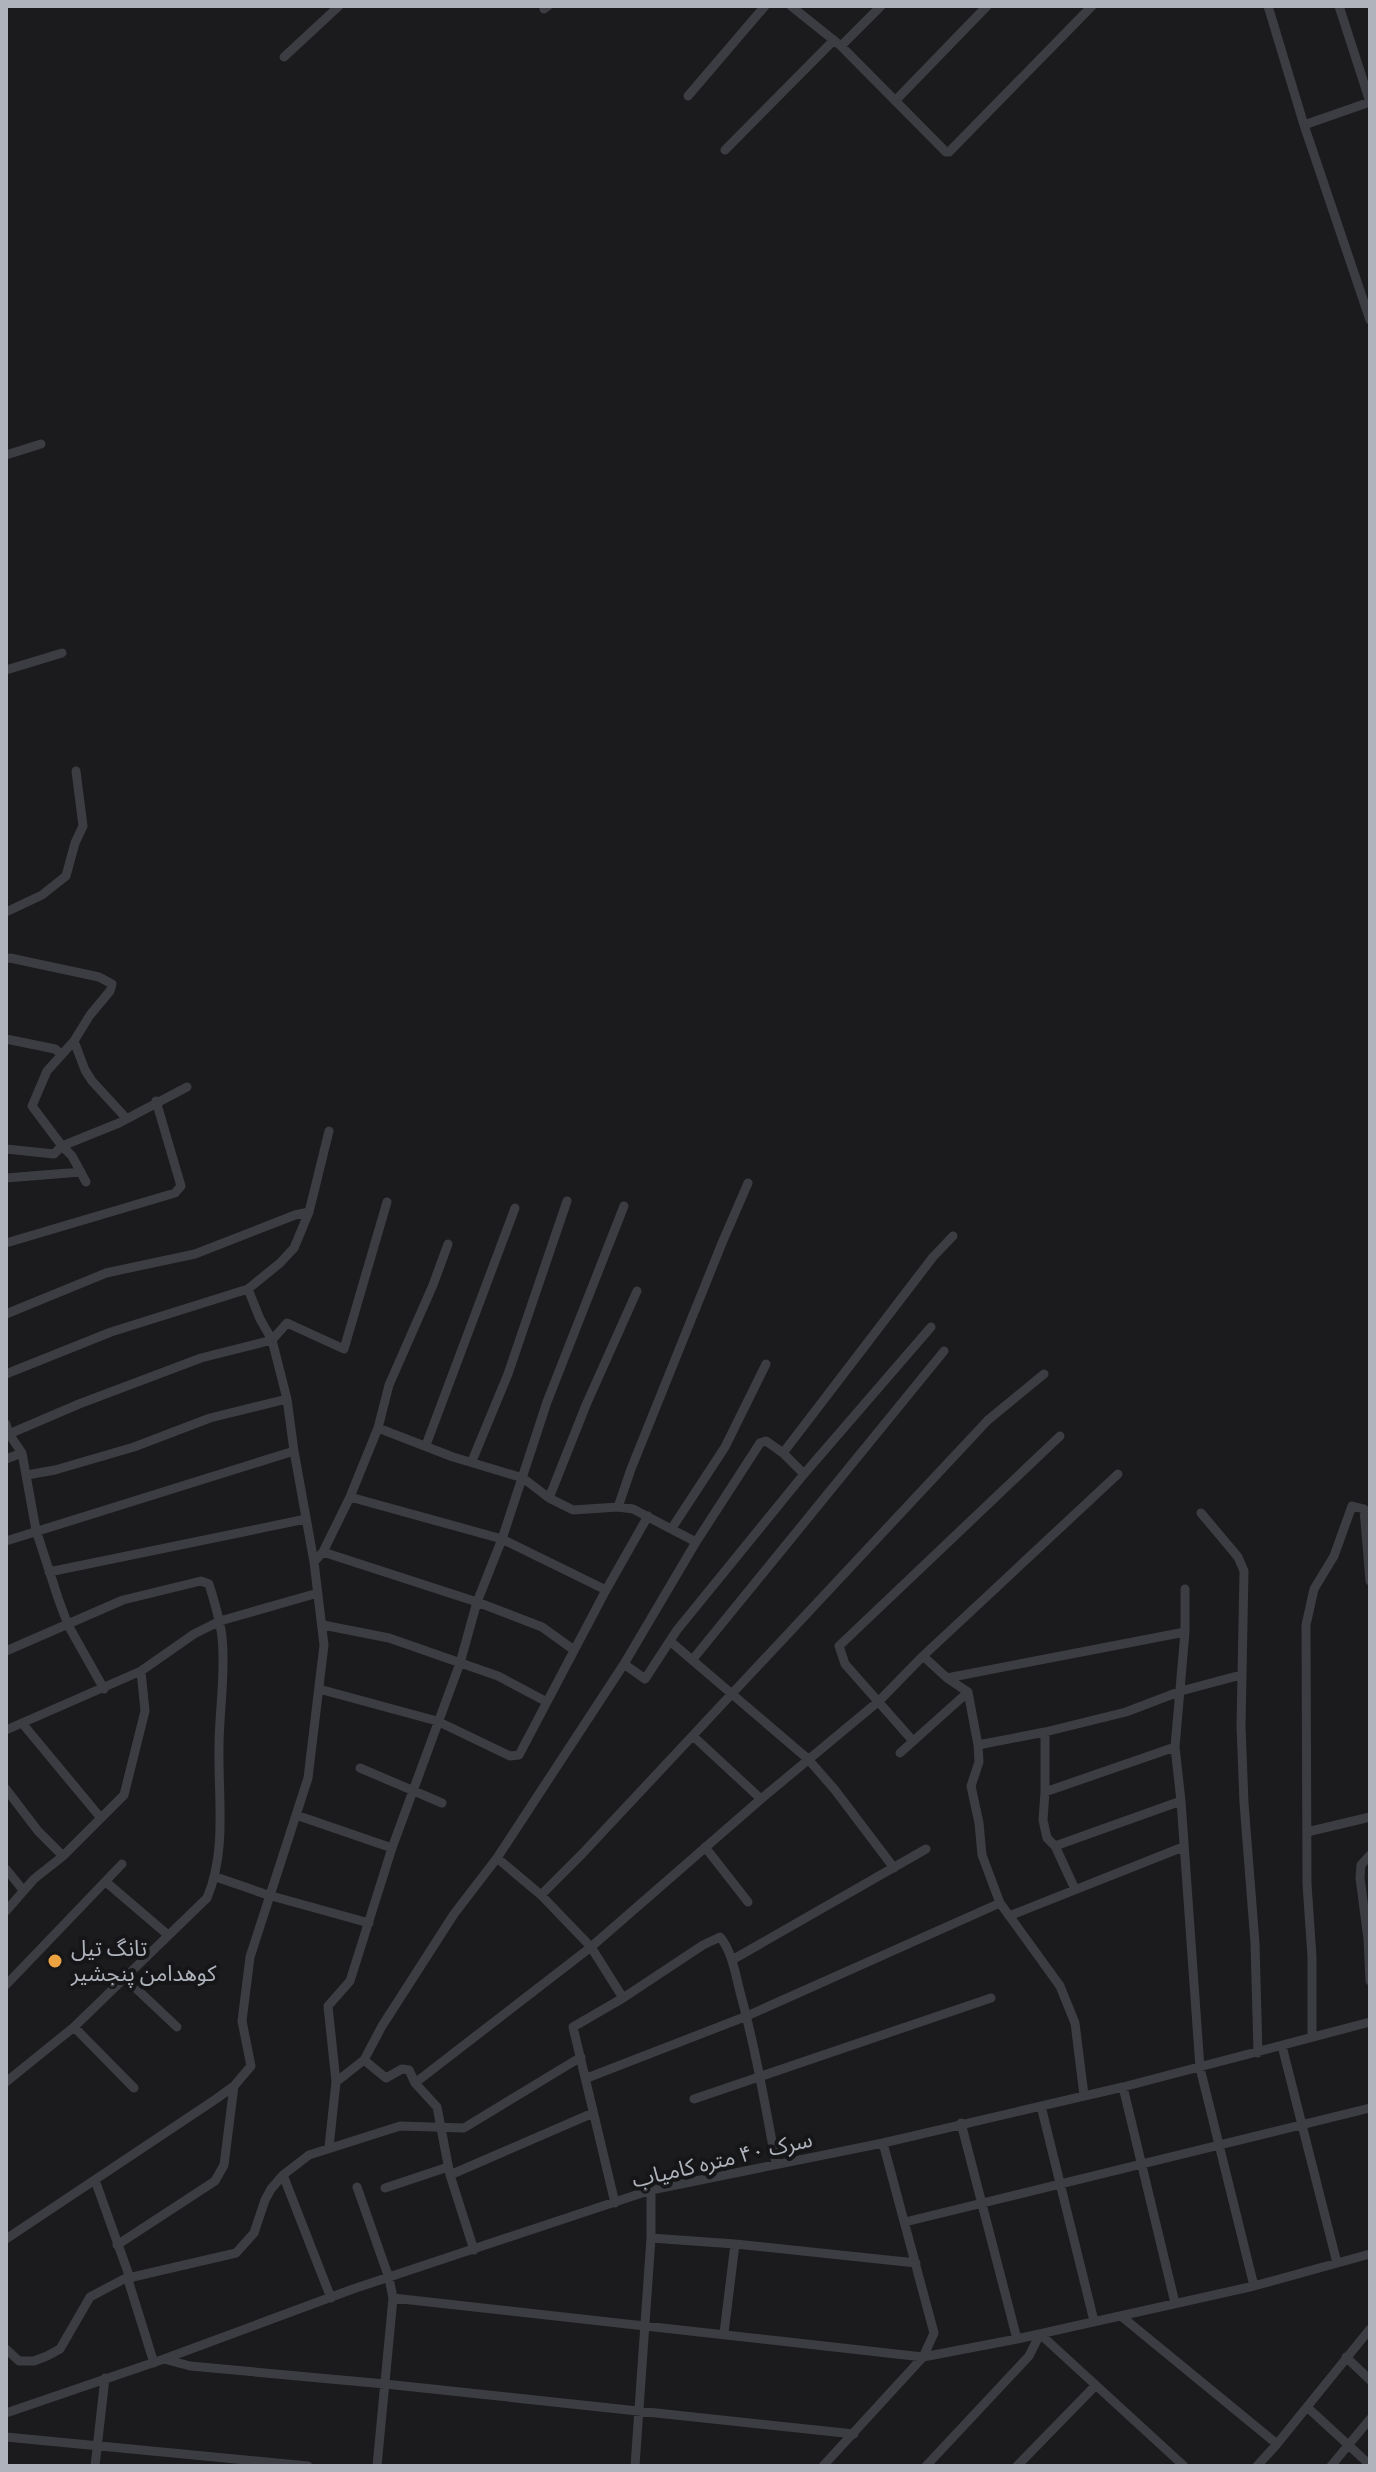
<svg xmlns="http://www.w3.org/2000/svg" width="1376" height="2472" font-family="'Exo 2','Noto Sans Arabic',sans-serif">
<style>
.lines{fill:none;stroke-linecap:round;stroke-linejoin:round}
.minor{stroke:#3c3d42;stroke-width:9}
.poi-dot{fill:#eea342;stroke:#161618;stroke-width:3}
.labels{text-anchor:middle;stroke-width:8;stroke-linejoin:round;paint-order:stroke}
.poi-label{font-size:22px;fill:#aeb3bc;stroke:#161618;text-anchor:start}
.street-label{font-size:22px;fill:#aeb3bc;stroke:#161618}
</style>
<rect width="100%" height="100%" fill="#1b1b1d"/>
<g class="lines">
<path class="minor" d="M791,6L841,46L946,152H949L1092,6
M1268,6L1304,125L1370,320
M544,9L548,6
M841,46L881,6
M284,57L339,6
M688,96L765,6
M895,101L987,6
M1304,125L1370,102L1339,6
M725,150L834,40
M6,455L41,444
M6,670L62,653
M6,912L42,895L66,876L75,843L83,826L76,771
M6,959L10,958L99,977L112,984L110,991L90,1015L74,1041L47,1071L32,1106L62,1146L54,1154L6,1149
M6,1039L55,1049L61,1054
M74,1041L85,1070L92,1081L126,1118
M6,1178L81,1172
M86,1182L72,1156L62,1146L119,1123L187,1087
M6,1243L175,1193L181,1186L156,1101
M6,1314L106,1273L195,1254L295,1215L309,1212
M6,1374L111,1332L248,1289L280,1263L294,1248L309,1212L329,1131
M6,1424L9,1434L22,1453L36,1530L58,1598L68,1625L104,1689
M378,1428L453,1457L523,1478L549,1498L573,1510L618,1507L633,1509L696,1542
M9,1434L79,1404L201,1358L272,1340L287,1323L344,1349L387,1202
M426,1445L515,1208
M783,1453L933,1257L953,1236
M6,1459L22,1453
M472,1461L508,1374L567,1201
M27,1475L55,1470L134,1447L210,1418L287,1399
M350,1497L502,1539L606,1590
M549,1498L586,1405L637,1291
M618,1507L631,1469L722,1243L748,1183
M1201,1513L1238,1557L1244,1571L1241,1726L1244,1803L1255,1943L1258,2053
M672,1528L725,1447L766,1364
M6,1541L294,1451
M323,1552L477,1602L542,1627L574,1650
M314,1562L323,1552L350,1497L378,1428L389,1385L433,1285L448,1244
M49,1572L306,1519
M1185,1589V1632L1175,1747L1181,1801L1200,2068L1254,2286
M323,1625L389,1638L498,1676L547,1702
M671,1642L808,1759L835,1790L894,1868
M6,1651L123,1600L201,1581L209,1584C214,1601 220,1619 222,1637C226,1674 219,1711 219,1747C218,1798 227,1851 207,1898L74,2027L6,2082
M923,1656L947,1678L968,1692L978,1745L979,1762L971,1786L979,1823L982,1855L1000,1903L1060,1986L1075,2023L1084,2095
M693,1659L944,1351
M624,1664L645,1679L677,1630L804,1474L931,1327
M947,1678L1185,1632
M319,1689L437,1721L510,1756L519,1755L606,1590L648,1516
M22,1723L100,1817
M6,1730L141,1671L194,1634L220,1621L318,1593
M1045,1732V1792L1043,1820L1047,1838L1055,1846L1075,1889
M693,1736L761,1799
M913,1741L845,1664L839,1646L1060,1436
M978,1745L1045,1732L1126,1712L1181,1691L1241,1675
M900,1753L968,1692
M360,1768L442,1803
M6,1789L38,1831L63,1856
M1045,1792L1175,1747
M296,1815L392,1848
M1307,1832L1370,1817
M1055,1846L1181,1801
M705,1847L748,1902
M1370,1855L1361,1865L1360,1878L1368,1939L1370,1981
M497,1858L541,1895L591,1947L623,1998
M6,1869L23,1890
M216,1877L268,1895L369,1923
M106,1882L168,1935
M541,1895L582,1854L988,1420L1044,1374
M6,1911L34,1879L63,1856L124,1795L145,1711L141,1671
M1009,1916L1183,1847
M732,1960L926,1849
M126,1979L177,2027
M6,1985L122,1864
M74,2027L134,2088
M1312,2037V1957L1307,1884L1306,1625L1314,1589L1334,1556L1352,1506L1364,1509L1370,1581
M1282,2046L1337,2263
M364,2060L386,2078L402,2069L409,2070L415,2083L437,2107L450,2175L474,2250
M587,2078L747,2016L1000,1903
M336,2082L364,2060L382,2026L454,1914L497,1858L624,1664L696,1542L760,1443L766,1441L783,1453L804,1474
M415,2083L591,1947L761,1799L879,1701L923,1656L1118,1474
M1123,2087L1175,2303
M694,2099L991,1998
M1041,2106L1094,2321
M961,2123L1017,2339
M329,2147L336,2082L328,2006L350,1981L392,1848L460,1663L477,1602L502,1539L547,1402L624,1206
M283,2175L331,2298
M450,2175L593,2113
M95,2180L130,2278L129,2283L154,2363
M357,2187L389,2278L393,2298L377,2466
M385,2188L448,2167
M615,2203L573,2027L623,1998L703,1945L720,1937C731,1950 735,1971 739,1988C755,2046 765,2104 776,2163
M905,2222L1370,2108
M651,2238L735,2244L916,2263
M6,2239L216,2099L234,2086L251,2066L242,2021L250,1957L308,1778L324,1645L314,1562L294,1451L287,1399L272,1340L260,1319L248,1289
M117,2245L215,2181L224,2165L234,2086
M393,2298L923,2357L1017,2339L1254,2286L1370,2254
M1121,2316L1277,2444
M724,2333L735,2244
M1040,2334L1184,2466
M6,2349L19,2361H34L47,2356L60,2349L90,2297L124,2279L236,2253L254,2233L265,2200L271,2189L283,2175L309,2155L400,2126L464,2128L581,2057
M1346,2357L1370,2380
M164,2359L190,2366L385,2384L854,2434
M1307,2407L1370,2465
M6,2413L164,2359L353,2289L651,2190L883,2143L1123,2087L1370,2022
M6,2437L308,2466
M95,2466L105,2378
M635,2466L651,2238V2190
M823,2466L923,2357L934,2333L883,2143
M926,2466L1029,2356L1040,2334
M1017,2466L1095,2386
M1257,2466L1277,2444L1370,2329
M1331,2466L1370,2419"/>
</g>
<circle class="poi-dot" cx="55" cy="1961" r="8"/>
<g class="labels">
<g class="poi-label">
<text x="71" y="1956">تانگ تیل<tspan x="71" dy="25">کوهدامن پنجشیر</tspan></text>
</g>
<g class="street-label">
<text transform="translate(722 2159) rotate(-13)" y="8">سرک ۴۰ متره کامیاب</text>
</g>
</g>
<rect width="1376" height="2472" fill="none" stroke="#aeb3bc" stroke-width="16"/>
</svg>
